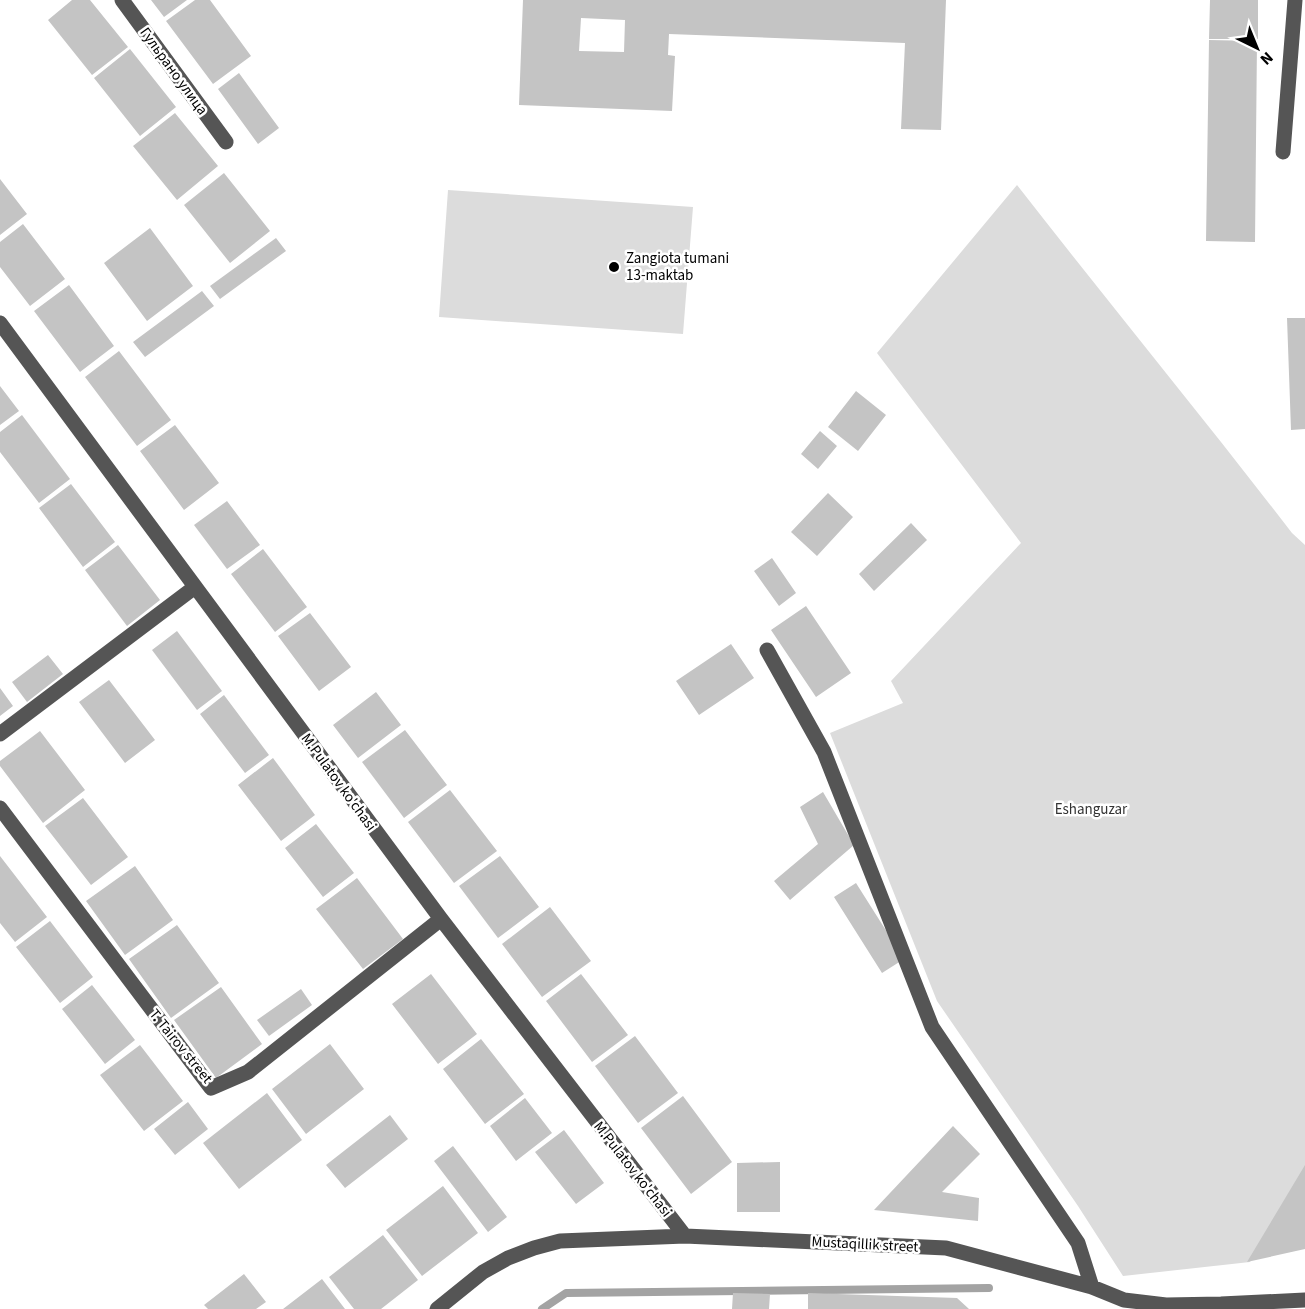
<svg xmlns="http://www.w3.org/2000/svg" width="1305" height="1309" font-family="'Source Sans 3',sans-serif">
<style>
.green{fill:#dcdcdc}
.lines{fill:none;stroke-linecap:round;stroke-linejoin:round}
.stream{stroke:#a3a3a3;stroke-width:8}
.building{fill:#c4c4c4;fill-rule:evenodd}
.minor{stroke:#555;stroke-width:15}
.poi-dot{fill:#000;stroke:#fff;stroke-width:2}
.labels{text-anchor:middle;stroke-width:5;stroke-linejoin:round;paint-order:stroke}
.street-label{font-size:15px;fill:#000;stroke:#fff}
.poi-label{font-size:15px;fill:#000;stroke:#fff;text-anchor:start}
.park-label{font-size:15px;fill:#333;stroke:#fff}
</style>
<rect width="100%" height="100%" fill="#fff"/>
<path class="green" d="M1017,185C1108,302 1202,416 1292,533L1305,545V1167L1250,1262L1123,1276L1078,1206L937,1001L830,733L903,703L891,681L1021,543L877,353Z
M448,190L693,207L683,334L439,317Z"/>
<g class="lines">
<path class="stream" d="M542,1309L566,1293L989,1288"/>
</g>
<path class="building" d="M72,0H90L128,47L92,75L48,20Z
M151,0H187L164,17Z
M195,0H210L251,56L213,84L166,21Z
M523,0H946L941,130L901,129L905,43L669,34L668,55L675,56L672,111L519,105ZM581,18L625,20L624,52L579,51Z
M1210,0H1258V39H1209Z
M1209,40L1257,41L1255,242L1206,241Z
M130,49L176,107L140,136L94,78Z
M239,73L279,128L258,144L218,89Z
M175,113L218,166L177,200L133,146Z
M224,173L270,231L230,263L184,205Z
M0,179L27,214L0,235Z
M23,224L65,279L30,306L0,267V242Z
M150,228L193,286L147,321L104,263Z
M276,238L286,251L220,299L210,286Z
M69,285L114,346L80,372L34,311Z
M202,291L214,306L145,357L133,342Z
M1287,318H1305V429L1291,430Z
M119,351L171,420L137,446L85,377Z
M0,386L19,411L0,425Z
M856,391L886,415L858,451L828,427Z
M22,415L70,479L39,503L0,452V432Z
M175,425L219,483L184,510L140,451Z
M820,431L837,446L818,469L801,454Z
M71,484L115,542L83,567L39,508Z
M828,493L853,517L817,556L791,532Z
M227,501L260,545L227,569L194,525Z
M911,523L927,540L874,591L859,574Z
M118,545L160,600L127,626L85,570Z
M263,549L307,607L275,632L231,574Z
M772,558L796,593L779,606L754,571Z
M806,606L851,673L816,697L771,630Z
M310,613L351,667L319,691L278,636Z
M177,631L222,691L197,710L152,650Z
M731,644L754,678L699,715L676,681Z
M48,655L63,674L27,702L12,682Z
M109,680L155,740L125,763L79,702Z
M0,688L13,706L0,716Z
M376,692L401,725L358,758L333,725Z
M224,695L269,755L245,773L200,714Z
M405,730L447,785L404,818L362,762Z
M40,731L85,790L43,823L0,766V761Z
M273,758L315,815L281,841L238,785Z
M450,790L497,851L454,883L408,822Z
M823,792L854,845L790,900L774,881L818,844L800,807Z
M83,798L128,857L91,885L45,826Z
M316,824L354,873L323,897L285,848Z
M0,856L47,917L15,942L0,923Z
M500,856L539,907L498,938L459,886Z
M135,866L173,920L125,955L86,901Z
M357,878L403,939L363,969L316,909Z
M856,883L904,959L882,973L834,897Z
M550,907L591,961L542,997L502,944Z
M50,921L93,977L60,1003L16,947Z
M177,925L219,983L171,1018L129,959Z
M431,974L477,1034L438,1064L392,1004Z
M581,974L628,1035L592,1062L546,1001Z
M92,985L135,1040L105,1064L62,1009Z
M221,987L262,1044L216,1078L174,1020Z
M301,989L312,1005L269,1036L257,1020Z
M635,1036L678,1093L638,1123L595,1066Z
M481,1039L524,1094L485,1124L443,1069Z
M330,1044L364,1089L306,1134L272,1089Z
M140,1045L183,1101L144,1131L100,1075Z
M267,1093L302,1140L239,1189L203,1143Z
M683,1096L732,1162L691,1194L641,1128Z
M525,1098L552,1133L516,1161L490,1126Z
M188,1102L208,1129L175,1155L154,1129Z
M390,1115L408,1139L345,1188L326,1165Z
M953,1126L980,1154L942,1192L979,1198L978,1221L874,1210Z
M564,1130L604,1183L576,1204L535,1152Z
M453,1146L507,1217L488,1232L434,1161Z
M780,1162V1212H737V1163Z
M1305,1165V1249L1247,1262Z
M443,1186L478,1233L422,1276L386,1230Z
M383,1235L418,1280L381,1309H354L329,1277Z
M244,1274L266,1302L256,1309H208L204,1305Z
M322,1279L345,1309H283Z
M733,1293L770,1294L769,1309H732Z
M808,1293L957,1298L969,1309H808Z"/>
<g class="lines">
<path class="minor" d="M122,0L226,142
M1283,152L1295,0
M0,323L441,919L685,1236
M767,650L824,752L932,1027L1078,1243L1092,1287
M0,734L195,587
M0,808L211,1088L248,1072L441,919
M437,1309L483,1272L508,1258L534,1248L560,1241L685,1236L946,1248L1092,1287L1124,1300L1166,1305L1221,1304L1305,1300"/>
</g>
<circle class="poi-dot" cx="614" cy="267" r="6"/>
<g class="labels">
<g class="street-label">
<text transform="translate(174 71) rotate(54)" y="5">Гульрано улица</text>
<text transform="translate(339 782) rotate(54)" y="5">M.Pulatov ko'chasi</text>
<text transform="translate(181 1046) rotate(51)" y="5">T. Tairov street</text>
<text transform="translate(633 1169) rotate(52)" y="5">M.Pulatov ko'chasi</text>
<text transform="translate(865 1244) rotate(3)" y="5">Mustaqillik street</text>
</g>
<g class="poi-label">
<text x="626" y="263">Zangiota tumani<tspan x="626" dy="17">13-maktab</tspan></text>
</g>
<g class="park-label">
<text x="1091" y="814">Eshanguzar</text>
</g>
</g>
<g transform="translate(1257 48) rotate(137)" stroke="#ffffff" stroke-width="4.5" paint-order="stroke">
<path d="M0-4.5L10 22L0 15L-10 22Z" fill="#000000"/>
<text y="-9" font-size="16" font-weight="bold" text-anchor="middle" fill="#000000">N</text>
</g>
</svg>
